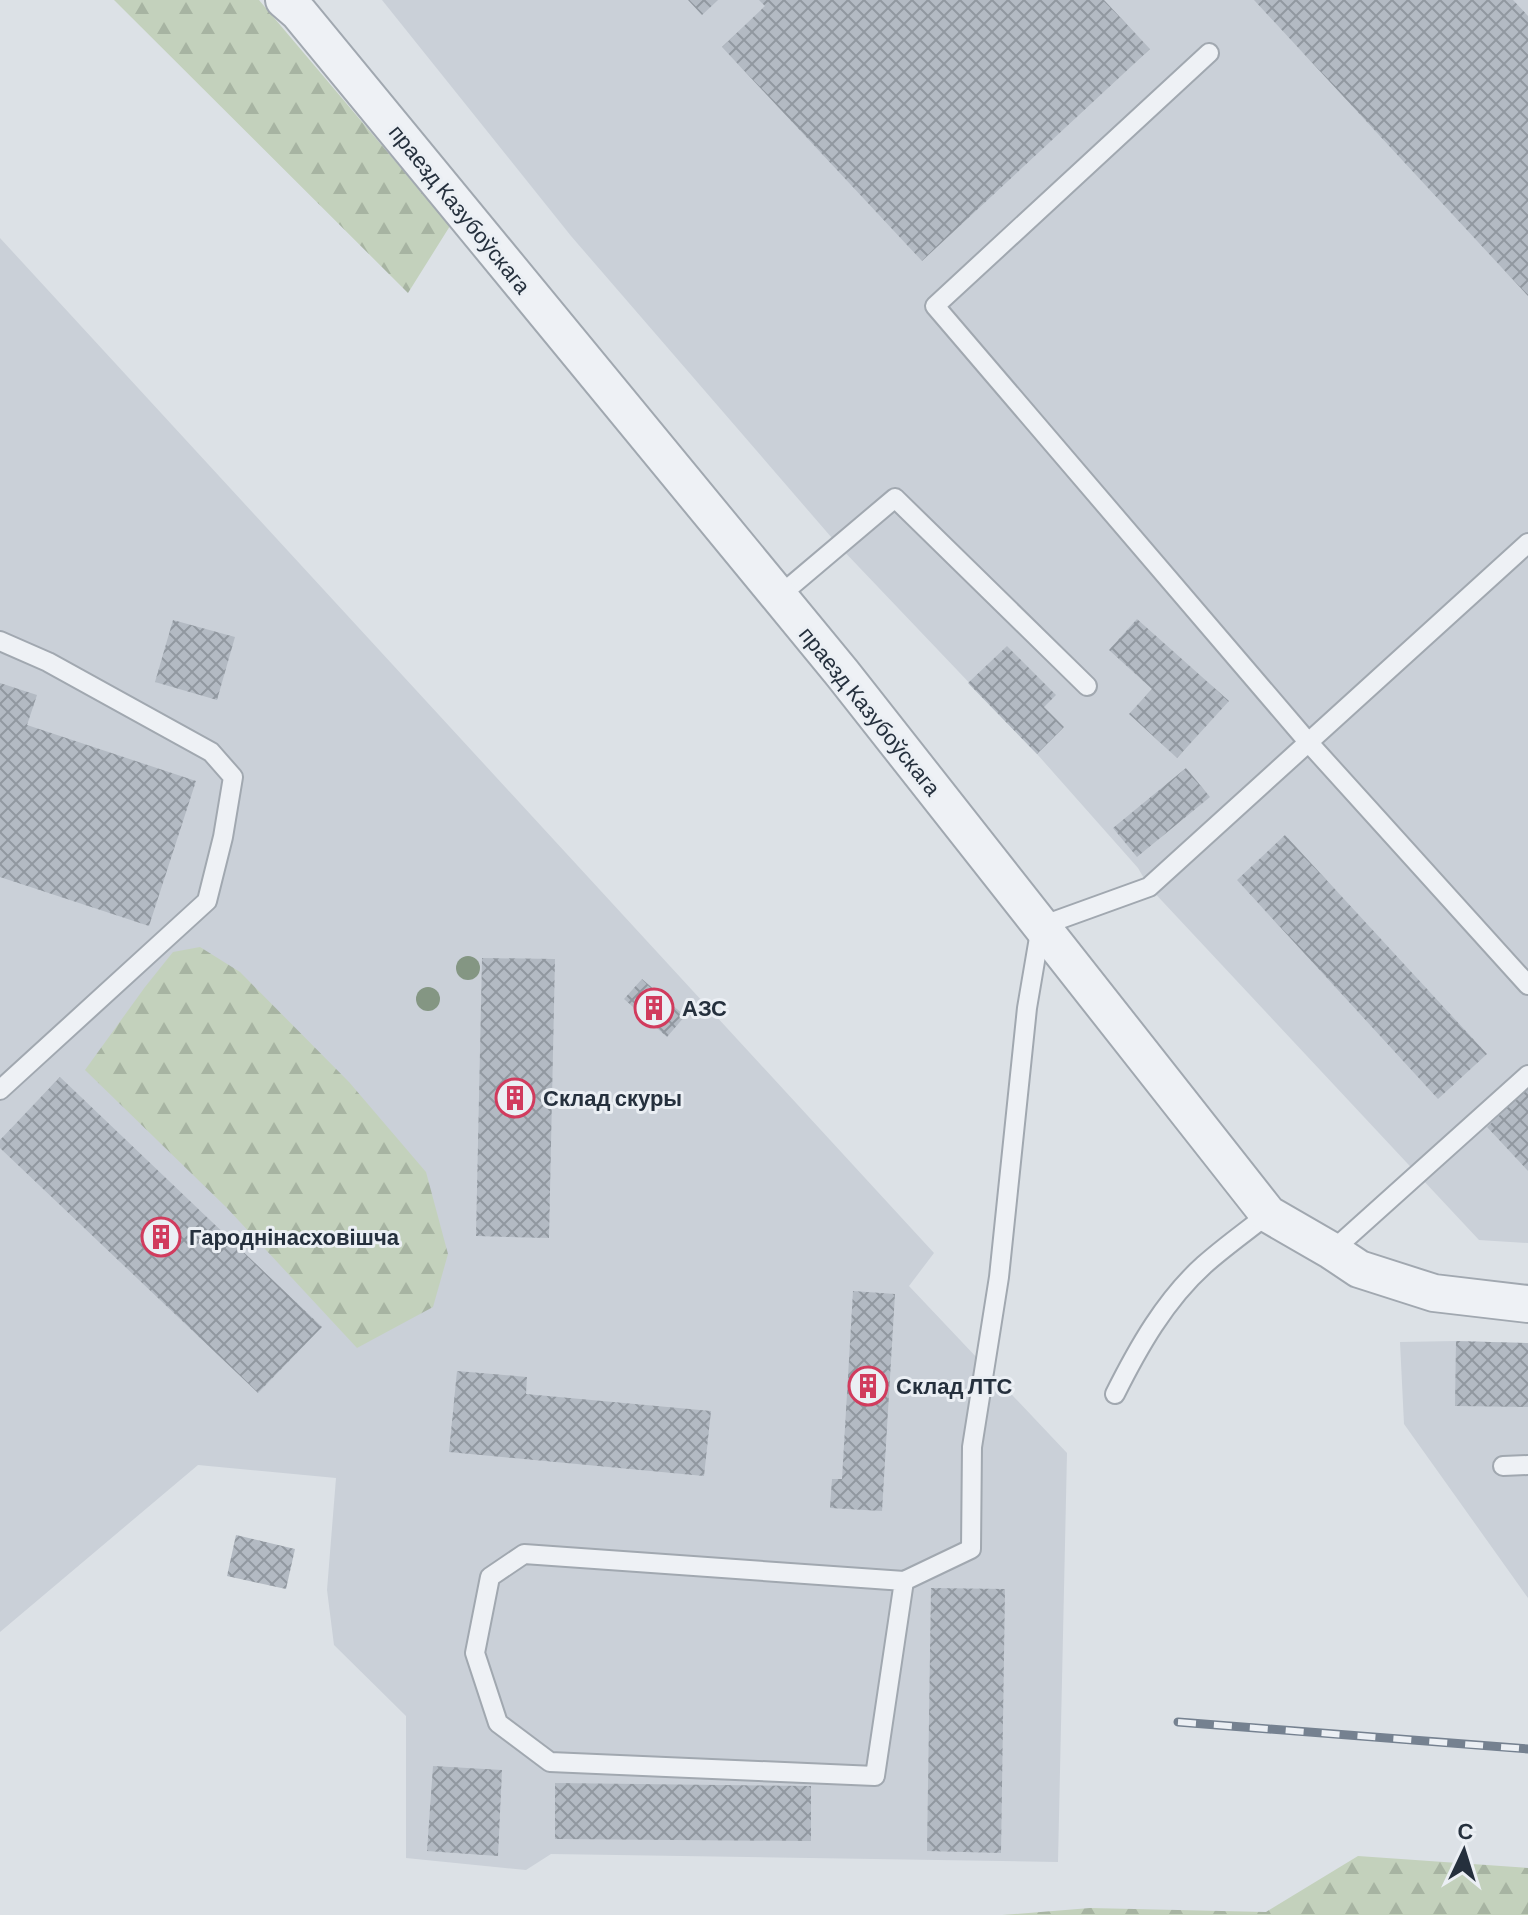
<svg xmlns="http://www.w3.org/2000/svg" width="1528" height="1915" font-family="Barlow,sans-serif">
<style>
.built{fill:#cad0d8}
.forest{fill:url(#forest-firs)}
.building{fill:url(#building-cross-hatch)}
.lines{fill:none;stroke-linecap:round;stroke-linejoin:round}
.service-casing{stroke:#a1a8b0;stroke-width:22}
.minor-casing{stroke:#a1a8b0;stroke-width:40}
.service{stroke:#eef1f5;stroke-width:18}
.minor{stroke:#eef1f5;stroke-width:36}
.rail-casing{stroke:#758190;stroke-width:9}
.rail{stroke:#ebeff4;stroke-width:6;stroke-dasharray:18;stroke-linecap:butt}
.tree{fill:#849683}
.labels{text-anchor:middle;stroke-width:6;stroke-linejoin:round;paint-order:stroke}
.street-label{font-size:22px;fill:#25303d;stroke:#ebeff4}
.poi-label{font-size:22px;font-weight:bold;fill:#25303d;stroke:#ebeff4;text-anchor:start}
</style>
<defs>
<pattern id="forest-firs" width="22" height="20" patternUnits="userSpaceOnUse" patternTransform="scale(2)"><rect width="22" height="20" fill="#c3d1bc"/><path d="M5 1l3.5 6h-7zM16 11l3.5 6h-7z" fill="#a7b4a2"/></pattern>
<pattern id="building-cross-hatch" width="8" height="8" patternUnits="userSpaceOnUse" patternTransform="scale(2)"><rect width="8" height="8" fill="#b3bac3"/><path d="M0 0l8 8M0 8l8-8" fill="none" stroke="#9198a0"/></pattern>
</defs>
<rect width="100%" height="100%" fill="#dce1e6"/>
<path class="built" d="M382,0H1528V1243L1479,1240L1149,887L1138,868L1037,754L838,545L571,236Z
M0,238L934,1253L909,1286L1067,1453L1058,1862L551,1854L526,1870L406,1858V1716L334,1645L327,1590L336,1478L198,1465L0,1632Z
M1456,1341L1528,1343V1598L1404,1424L1400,1342Z"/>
<path class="forest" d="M114,0H259L450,226L408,293Z
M200,947L240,972L349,1082L426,1172L448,1254L433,1307L357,1348L227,1208L85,1070L145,987L173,952Z
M1358,1856L1528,1868V1915H1002L1090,1908L1266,1912Z"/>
<path class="building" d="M688,0H718L702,15Z
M759,0H1104L1150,49L922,261L722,47L765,6Z
M1254,0H1513L1528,16V296Z
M1137,619L1229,701L1177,758L1129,714L1152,689L1109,650Z
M173,620L235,637L217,700L155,682Z
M1007,646L1056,695L1044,707L1064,727L1037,754L968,683Z
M0,683L37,695L27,725L196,781L149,926L0,877Z
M1186,768L1210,797L1137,857L1113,828Z
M1285,835L1487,1054L1438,1099L1237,880Z
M482,958L555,959L549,1238L476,1236Z
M642,979L685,1016L667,1037L624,999Z
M60,1077L322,1327L258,1393L0,1148V1140Z
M1528,1088V1171L1487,1127Z
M853,1291L895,1294L882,1511L830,1508L832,1479H842Z
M1456,1341L1528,1343V1407L1455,1406Z
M457,1371L527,1377L526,1394L711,1411L704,1476L449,1452Z
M236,1535L295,1549L286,1589L227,1576Z
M931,1588L1005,1589L1001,1853L927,1851Z
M433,1766L502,1770L498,1856L427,1851Z
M555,1783L811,1786V1841L555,1839Z"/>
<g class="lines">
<g class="service-casing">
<path id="service" d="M1209,53L935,306L1309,743L1528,985
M779,596L895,498L1087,686
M0,641L48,662L211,752L233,777L223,837L207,901L0,1090
M1332,1251L1528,1075
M1115,1394C1138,1348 1165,1300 1204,1265C1224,1247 1247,1231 1268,1214
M1503,1466L1528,1465
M904,1581L875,1776L550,1762L498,1723L475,1653L490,1577L524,1554L904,1581L971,1549L972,1447L999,1277L1027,1008L1041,926L1149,887L1528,543"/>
</g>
<g class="minor-casing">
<path id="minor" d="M284,0L299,13L842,673L1268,1214L1332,1251L1359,1269L1434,1293L1528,1304"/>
</g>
<use href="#service" class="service"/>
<use href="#minor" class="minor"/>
<g class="rail-casing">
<path id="rail" d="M1178,1722L1528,1749"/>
</g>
<use href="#rail" class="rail"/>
</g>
<g class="tree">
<circle cx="468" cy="968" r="12"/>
<circle cx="428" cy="999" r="12"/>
</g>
<defs>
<g id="building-ring" transform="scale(2)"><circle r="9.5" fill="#ebeff4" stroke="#d13b5d" stroke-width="1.5"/><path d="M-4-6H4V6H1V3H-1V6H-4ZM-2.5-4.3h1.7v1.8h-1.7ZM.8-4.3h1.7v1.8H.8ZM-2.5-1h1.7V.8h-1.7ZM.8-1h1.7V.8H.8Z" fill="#d13b5d"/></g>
</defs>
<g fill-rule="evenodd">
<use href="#building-ring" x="654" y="1008"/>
<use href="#building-ring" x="515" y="1098"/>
<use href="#building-ring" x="161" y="1237"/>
<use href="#building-ring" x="868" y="1386"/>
</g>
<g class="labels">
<g class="street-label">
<text transform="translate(460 209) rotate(51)" y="8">праезд Казубоўскага</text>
<text transform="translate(870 711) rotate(51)" y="8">праезд Казубоўскага</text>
</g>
<g class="poi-label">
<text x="682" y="1016">АЗС</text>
<text x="543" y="1106">Склад скуры</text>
<text x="189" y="1245">Гароднінасховішча</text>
<text x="896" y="1394">Склад ЛТС</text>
</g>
</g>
<g transform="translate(1464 1851) rotate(4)" stroke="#ebeff4" stroke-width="6" paint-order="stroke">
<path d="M0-6L14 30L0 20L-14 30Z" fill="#25303d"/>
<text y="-12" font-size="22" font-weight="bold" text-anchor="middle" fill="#25303d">С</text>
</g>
</svg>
